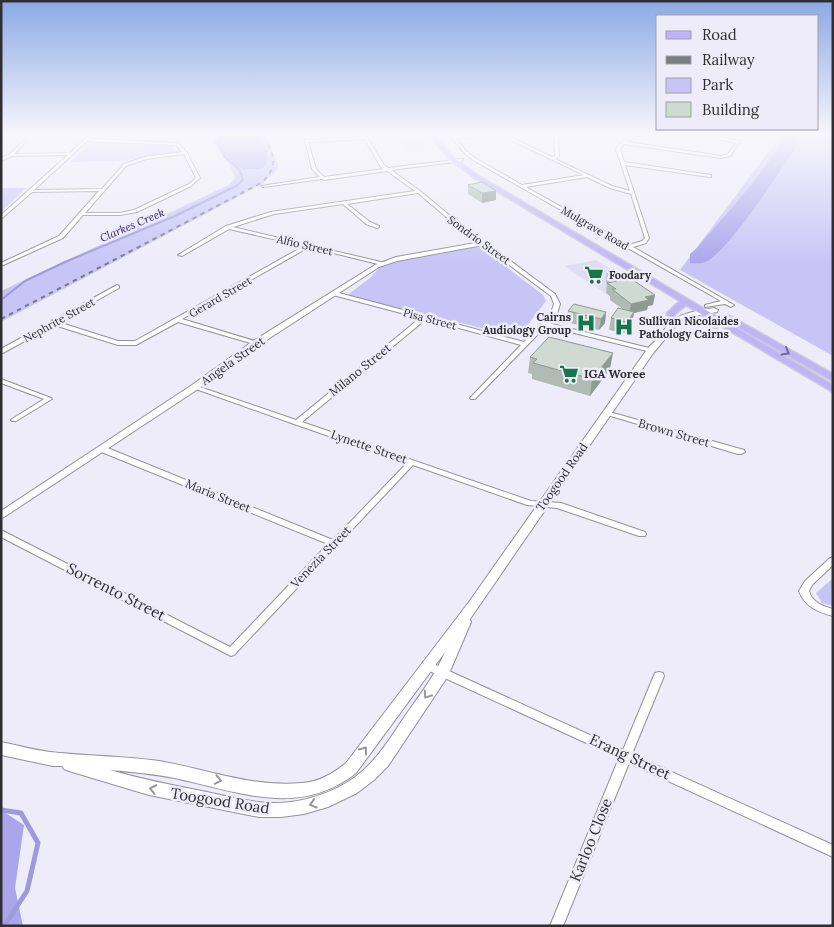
<svg xmlns="http://www.w3.org/2000/svg" width="834" height="927" font-family="Lora,serif">
<style>
.built{fill:#dfdef1}
.green{fill:#c8c4f6}
.forest{fill:#aca5eb}
.lines{fill:none;stroke-linecap:round;stroke-linejoin:round}
.stream-far1{stroke:#a099de;stroke-width:2}
.stream{stroke:#a099de;stroke-width:5}
.street-casing{stroke:#92919c;stroke-width:2}
.secondary-casing{stroke:#92919c;stroke-width:2}
.primary-casing{stroke:#cdcdce;stroke-width:3}
.street{fill:#fff;fill-rule:evenodd}
.secondary{fill:#fff;fill-rule:evenodd}
.primary{fill:#bfb3fe;fill-rule:evenodd}
.rail{stroke:#7b7b82;stroke-width:2;stroke-dasharray:4.5 4.5;stroke-linecap:butt}
.wall{fill:#b1bbb5}
.shaded-wall{fill:#909993}
.building{fill:#cedad2;stroke:#909993}
.oneway{stroke:#706a8e}
.oneway2{stroke:#979799}
.labels{text-anchor:middle;stroke-width:5;stroke-linejoin:round;paint-order:stroke}
.far-water-label{font-size:11px;font-style:italic;fill:#382575;stroke:#edecf8}
.far-street-label{font-size:11px;fill:#2f2f33;stroke:#edecf8}
.far-poi-label{font-size:11px;font-weight:bold;fill:#2f2f33;stroke:#edecf8;text-anchor:start}
.street-label{font-size:12px;fill:#2f2f33;stroke:#edecf8}
.poi-label{font-size:12px;font-weight:bold;fill:#2f2f33;stroke:#edecf8;text-anchor:start}
.near-street-label{font-size:15px;fill:#2f2f33;stroke:#edecf8}
</style>
<rect width="100%" height="100%" fill="#edecf8"/>
<path class="built" d="M417,136L427,150L405,151L396,137Z
M596,260L645,290L611,297L564,266Z"/>
<path class="green" d="M193,134H265L278,165L277,170L262,184L1,322V291L229,185L235,178L229,163L214,142L222,135Z
M782,134H833V356L680,270Z
M96,142L169,145L174,148L176,152L123,161L70,162L90,144Z
M1,188H26L1,212Z
M479,246L543,295L546,301L520,335L514,336L349,296L350,293L370,278L379,268L400,261Z
M833,578V606L822,603L816,593Z"/>
<path class="forest" d="M783,135L797,137L800,141C784,165 728,253 705,262C701,264 695,263 690,263V254L698,247C718,223 777,160 783,135Z
M247,137H258C266,148 272,157 263,168C237,173 228,161 214,142Z
M1,810L24,825L15,888L23,926H1Z"/>
<g class="lines">
<path class="stream-far1" d="M1,300L25,281L65,262L175,216L238,185L243,179L239,169L225,158L218,144L221,139L232,134"/>
<path class="stream" d="M1,810L21,813L38,843L27,891L4,926"/>
<g class="street-casing">
<path id="street" d="M91,134H94L89,139L178,143L187,153L200,178L191,186L137,212L120,215H83L63,238L1,266V263L59,236L99,191L32,192L1,219V215L68,155L12,156L1,161V158L10,154L26,139L27,141L14,154L70,153ZM87,141L176,145L182,152L145,157L124,164L102,189L34,190ZM184,154L196,178L189,184L134,210L120,213H85L126,166L146,159Z
M449,134H452L453,136L540,134L508,136L552,157L555,156L554,134H558L559,156L555,159L612,186L630,191L616,149C622,141 632,134 642,134L627,142L721,156L728,154L737,143L694,134H703L740,141L730,156L721,158L624,144L620,149L624,162L711,175V177H710L625,165L649,238L646,243L633,247L734,305L731,307L725,304L705,307V305L721,301L473,160L464,153ZM503,136L584,175L522,185L475,158L466,151L455,138ZM587,177L610,188L631,194L645,238L642,241L629,245L526,187Z
M367,137L384,165L388,168L463,159L462,161L391,170L420,191L483,243L492,247L555,294L560,304L557,314L548,323L653,349L654,350L651,352L546,326L475,399H471L470,398L471,397L521,345L426,319L302,422L531,501L561,503L645,532L646,534L645,536H639L557,508L527,505L413,465L234,655L231,656L1,537V530L230,647L328,544L99,451L98,449L99,447H105L333,540L407,463L294,424L193,388L192,387L193,386H197L296,420L420,318L333,295V293L335,292L524,342L551,313L554,304L551,296L488,249L479,245L418,193L347,204L370,222L379,226V227L377,228L366,224L343,204L274,214L233,227L385,263L382,265L309,247L182,319L258,342V344H254L178,322L136,345H118L54,325L1,354V349L117,285L119,286V288L58,322L118,341H135L304,246L229,229L182,256L178,255L226,226L271,212L415,191L387,171L324,180L322,179L263,187L261,186L320,177L312,169L305,140ZM365,139L380,166L384,169L324,177L316,169L308,142Z
M1,379L51,398L52,399L16,421H12L11,420L12,419L44,399L1,383Z
M606,411L744,450L745,452L741,454H738L604,414L603,413Z
M833,557V565L812,585L809,591C812,602 822,606 833,609V616C818,612 805,607 799,591L805,581L830,558Z
M427,661L623,750L655,673L659,672L663,673L664,676L632,754L833,845V857L629,763L563,926H550L619,758L423,668L422,665L423,662Z"/>
</g>
<g class="secondary-casing">
<path id="secondary" d="M481,242L484,244L483,245L397,261L379,267L259,345L198,389L1,519V511L192,385L253,341L375,265L396,257Z
M714,308L718,310L717,312L694,316L682,321L675,327L654,352L470,619L471,622L448,676L388,766L374,780L357,793L328,807L304,814L281,817H259L149,795L69,771L64,769L62,766H53L1,755V742C17,745 33,750 50,752C86,756 123,756 159,761C206,769 253,788 302,783C319,782 332,774 346,763L469,602L648,348C656,341 662,332 669,324C680,312 699,311 714,308ZM445,652C435,676 418,697 403,719C387,743 372,768 346,783C321,798 288,806 258,802C240,800 221,795 202,791C171,785 141,779 110,770C133,772 157,774 179,779C242,793 300,817 356,773Z"/>
</g>
<g class="primary-casing">
<path id="primary" d="M428,134H433L454,158L479,176L833,385V392L720,325L716,328L696,323L676,325L667,322V313L680,301L475,178L450,160ZM686,305L714,322L696,317L674,320L675,314Z
M728,315L833,374V381L725,320L724,318Z"/>
</g>
<use href="#street" class="street"/>
<use href="#secondary" class="secondary"/>
<use href="#primary" class="primary"/>
<path class="rail" d="M1,319L261,183C281,165 273,155 263,134"/>
</g>
<path class="wall" d="M468,185L496,191V200L482,203L468,194Z
M607,273L653,305L648,306L647,310L634,313L632,323L625,333L609,330L611,318L624,310L610,300V296L606,293L607,284L606,283Z
M568,311L606,312L605,323L599,330L566,322Z
M530,357L610,369L590,396L532,379V374L528,373Z"/>
<path class="shaded-wall" d="M496,191V200L482,203V193Z
M655,295L653,305L648,306L647,310L634,313L632,323L625,333L631,304L645,297Z
M606,312L605,323L599,330L601,319Z
M613,353L610,369L590,396L592,379Z"/>
<path class="building" d="M482,182L496,191L482,193L468,185Z
M607,273L630,278L655,295L645,297L649,300L631,304L612,289H616L607,283L617,281Z
M574,304L606,312L601,319L568,311Z
M618,308L634,312L627,322L611,318Z
M549,337L613,353L592,379L533,363L537,359L530,357Z"/>
<defs><path id="oneway-chevron" d="M-2-3.5L2.5 0L-2 3.5" fill="none" stroke-width="1.6" stroke-linecap="round" stroke-linejoin="round" transform="scale(1.25)"/></defs>
<use class="oneway" href="#oneway-chevron" transform="translate(786 352) rotate(30)"/>
<g class="oneway2">
<use href="#oneway-chevron" transform="translate(427 695) rotate(124)"/>
<use href="#oneway-chevron" transform="translate(364 750) rotate(-54)"/>
<use href="#oneway-chevron" transform="translate(218 780) rotate(11)"/>
<use href="#oneway-chevron" transform="translate(153 789) rotate(-168)"/>
<use href="#oneway-chevron" transform="translate(313 804) rotate(163)"/>
</g>
<linearGradient id="sky" x2="0" y2="1"><stop stop-color="#8ba9e4"/><stop offset="0.51" stop-color="#f7f6fc"/><stop offset="1" stop-color="#f7f6fc" stop-opacity="0"/></linearGradient>
<rect width="834" height="264" fill="url(#sky)"/>
<defs>
<g id="supermarket-bare" transform="scale(1.5)"><path d="M-6-5.5h2.5l.6 2H6L4.5 2H-2.5L-4.4-4H-6ZM-1.5 3.2a1.3 1.3 0 1 0 .1 0ZM3 3.2a1.3 1.3 0 1 0 .1 0Z" fill="#19764b" stroke="#edecf8" stroke-width="2.5" paint-order="stroke"/></g>
<g id="hospital-bare" transform="scale(1.5)"><path d="M-5-5h3v3.5h4V-5h3V5h-3V1.5h-4V5h-3Z" fill="#19764b" stroke="#edecf8" stroke-width="2.5" paint-order="stroke"/></g>
</defs>
<g fill-rule="evenodd">
<use href="#supermarket-bare" x="594" y="275"/>
<use href="#hospital-bare" x="586" y="323"/>
<use href="#hospital-bare" x="624" y="327"/>
<use href="#supermarket-bare" x="569" y="374"/>
</g>
<g class="labels">
<g class="far-water-label">
<text transform="translate(132 225) rotate(-23)" y="4">Clarkes Creek</text>
</g>
<g class="far-street-label">
<text transform="translate(595 228) rotate(30)" y="4">Mulgrave Road</text>
<text transform="translate(479 240) rotate(36)" y="4">Sondrio Street</text>
<text transform="translate(305 245) rotate(13)" y="4">Alfio Street</text>
<text transform="translate(220 297) rotate(-30)" y="4">Gerard Street</text>
<text transform="translate(430 319) rotate(15)" y="4">Pisa Street</text>
<text transform="translate(59 320) rotate(-29)" y="4">Nephrite Street</text>
</g>
<g class="far-poi-label">
<text x="609" y="279">Foodary</text>
<text x="571" y="321" text-anchor="end">Cairns<tspan x="571" dy="13">Audiology Group</tspan></text>
<text x="639" y="325">Sullivan Nicolaides<tspan x="639" dy="13">Pathology Cairns</tspan></text>
</g>
<g class="street-label">
<text transform="translate(233 361) rotate(-35)" y="4">Angela Street</text>
<text transform="translate(360 370) rotate(-39)" y="4">Milano Street</text>
<text transform="translate(674 433) rotate(16)" y="4">Brown Street</text>
<text transform="translate(369 447) rotate(19)" y="4">Lynette Street</text>
<text transform="translate(562 477) rotate(-55)" y="4">Toogood Road</text>
<text transform="translate(218 496) rotate(22)" y="4">Maria Street</text>
<text transform="translate(321 557) rotate(-46)" y="4">Venezia Street</text>
</g>
<g class="poi-label">
<text x="584" y="378">IGA Woree</text>
</g>
<g class="near-street-label">
<text transform="translate(116 592) rotate(27)" y="5">Sorrento Street</text>
<text transform="translate(630 757) rotate(25)" y="5">Erang Street</text>
<text transform="translate(220 801) rotate(9)" y="5">Toogood Road</text>
<text transform="translate(591 840) rotate(-68)" y="5">Karloo Close</text>
</g>
</g>
<rect width="834" height="927" fill="none" stroke="#2f2f33" stroke-width="5"/>
<rect x="656" y="15" width="162" height="115" fill="#edecf8" stroke="#a1a0a9"/>
<rect x="666" y="31" width="25" height="8" fill="#bfb3fe" stroke="#a1a0a9"/>
<text x="702" y="40" font-size="15" fill="#2f2f33">Road</text>
<rect x="666" y="56" width="25" height="8" fill="#7b7b82" stroke="#a1a0a9"/>
<text x="702" y="65" font-size="15" fill="#2f2f33">Railway</text>
<rect x="666" y="78" width="25" height="15" fill="#c8c4f6" stroke="#a1a0a9"/>
<text x="702" y="90" font-size="15" fill="#2f2f33">Park</text>
<rect x="666" y="102" width="25" height="15" fill="#cedad2" stroke="#a1a0a9"/>
<text x="702" y="115" font-size="15" fill="#2f2f33">Building</text>
</svg>
